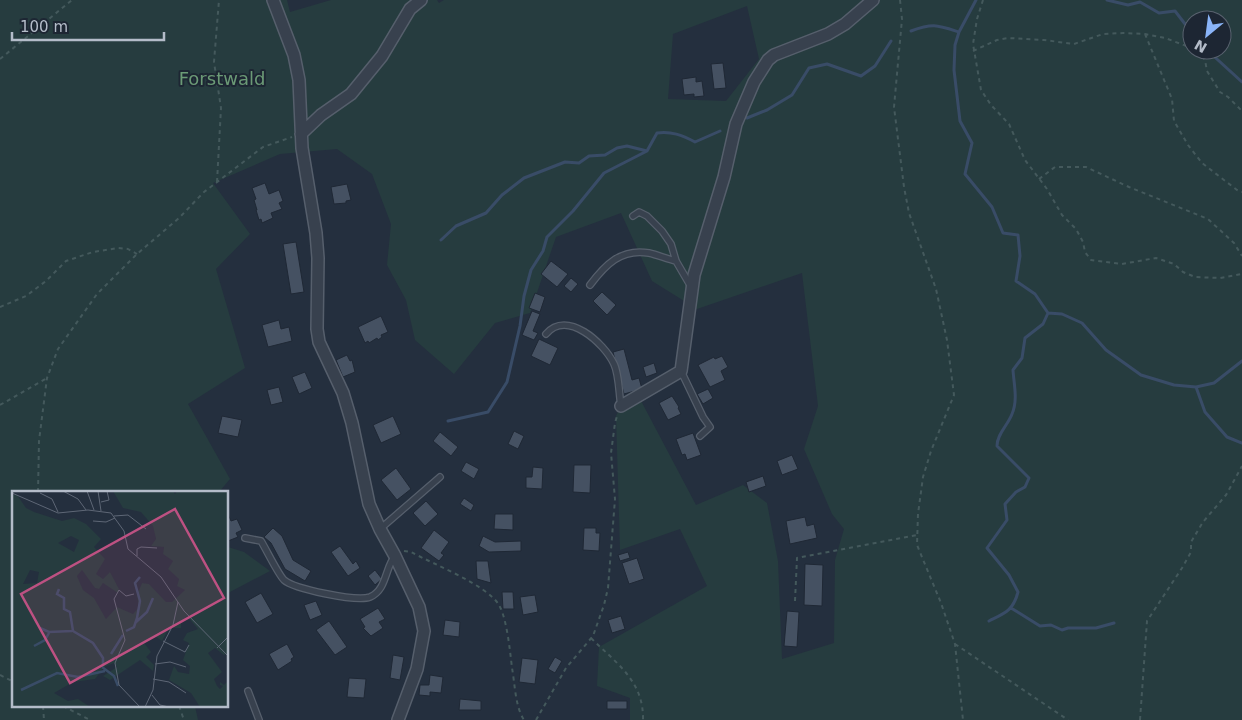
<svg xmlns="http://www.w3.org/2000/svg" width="1242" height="720" font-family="'DejaVu Sans',sans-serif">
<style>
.green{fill:#263c3f;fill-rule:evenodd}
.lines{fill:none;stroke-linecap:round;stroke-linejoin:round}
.stream{stroke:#394c67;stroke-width:3}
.building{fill:#455162;stroke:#1f2835}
.lane-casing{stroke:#565f6c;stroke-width:8}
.street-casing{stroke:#565f6c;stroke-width:14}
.path{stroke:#44595c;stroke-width:2;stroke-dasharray:4 4;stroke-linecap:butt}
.lane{stroke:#38414e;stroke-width:5.5}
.street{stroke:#38414e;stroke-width:11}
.labels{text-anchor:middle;stroke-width:4;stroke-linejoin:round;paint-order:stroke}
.park-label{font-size:18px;fill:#6b9a76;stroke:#1d2633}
.inset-river{fill:none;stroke:#394c67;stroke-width:2.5}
.inset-road{fill:none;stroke:#5e6776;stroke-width:1}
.view{fill:#bd5182;fill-opacity:0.15;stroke:#bd5182;stroke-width:2.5}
.inset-edge{fill:none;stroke:#b4bcc9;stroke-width:2.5}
</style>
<rect width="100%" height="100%" fill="#242f3e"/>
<path class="green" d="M0,0H287L290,12L331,0H437L439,3L444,0H1242V720H630V698L597,686L599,647L707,586L680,529L620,550L616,416L621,406L639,397L696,505L743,485L767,503L778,561L782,659L834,643L835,560L844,529L832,514L804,449L818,406L802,273L697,309L652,281L621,213L556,237L530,313L495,323L454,374L415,340L406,300L387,265L391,224L372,174L337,149L280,154L213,183L250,234L216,269L245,368L188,404L230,479L219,492H14V706H195L198,720H0ZM747,6L759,59L726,101L668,99L673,34ZM1192,20H1222V50H1192Z
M228,547L244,552L270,571L228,593Z"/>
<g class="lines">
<path class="stream" d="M976,0L959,32L955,45L954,70L960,121L972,143L965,174L992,207L1003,233L1018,235L1020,256L1016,281L1035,294L1048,313L1043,324L1025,338L1022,358L1013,370C1014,385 1018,400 1012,414C1008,425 997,434 997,446L1029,478L1025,487L1016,492L1005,504L1007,520L987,548L1009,575L1018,592C1013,611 1005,613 989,621
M1107,0L1128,5L1140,2L1159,13L1175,11L1192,33
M911,31C933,23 937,25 959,32
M1207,50L1242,82
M747,118L767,110L792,95L809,68L827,64L861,76L875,66L891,41
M441,240L456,226L486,213L502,195L524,178L565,162L579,163L589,156L605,155L617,148L627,146L647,151
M1048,313L1062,314L1082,323L1106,350L1141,375L1174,385L1196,387L1205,412L1227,437L1242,443
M1196,387L1214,383L1242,361
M448,421L488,412L507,382L520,326L524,296L531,270L543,251L547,237L573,211L604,173L647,151L657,133C671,131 682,135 695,142L720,131
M1011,608L1040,626L1051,625L1062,630L1068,628H1096L1114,623"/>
</g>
<path class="building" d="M723,63L726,88L714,89L711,64Z
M696,77V82L702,81L704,96L694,97V94L684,95L682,79Z
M265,183L269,194L279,190L283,201L279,203L282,209L271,213L273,218L262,223L261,219L259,220L256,210H257L254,200L256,199L252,188Z
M347,184L351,200L346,201V203L334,204L331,187Z
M296,242L304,292L291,294L283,244Z
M551,261L568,274L557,287L541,274Z
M571,278L578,284L571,292L564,286Z
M602,292L616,305L607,315L593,301Z
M535,293L545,297L540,312L529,308Z
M532,311L540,314L533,331L538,333L534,340L522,335Z
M381,316L388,332L381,335L382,337L378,340L377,338L369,343L368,341L365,343L358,327Z
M279,320L281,329L289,327L292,341L268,347L262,325Z
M539,339L558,348L550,365L531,356Z
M624,349L632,380L639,378L642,389L624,394L613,352Z
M347,355L350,361L352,360L355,372L343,377L336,360Z
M722,356L728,367L721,371L725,380L710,387L698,365L714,357L715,359Z
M654,363L657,373L646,377L643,367Z
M305,372L312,388L299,394L292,377Z
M279,387L283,402L271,405L267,390Z
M708,389L713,398L703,404L697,394Z
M672,396L679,407L678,408L681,414L668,420L659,403Z
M222,416L242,420L238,437L218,433Z
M393,416L401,434L381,443L373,425Z
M514,431L524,436L518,449L508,444Z
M440,432L458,447L451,456L433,441Z
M693,433L701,455L687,460L685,454L682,455L676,439Z
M792,455L798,469L782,475L777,461Z
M466,462L479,469L474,479L461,471Z
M574,465H591L590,493L573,492Z
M533,467L543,468L542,489L526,488V477H532Z
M396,468L411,489L397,500L381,480Z
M763,476L766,486L749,492L746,482Z
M464,498L474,505L471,511L460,504Z
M426,501L438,514L425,526L413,513Z
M228,514L231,521L237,519L242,530L236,533L238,537L228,541Z
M495,514H513V530L494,529Z
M805,517L807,526L814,524L817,538L790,544L786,521Z
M273,528L282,536L293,560L311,571L305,581L285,569L271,543L264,537Z
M584,528H596V533H600L599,551L583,550Z
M434,530L449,542L441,553L444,555L439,561L421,548Z
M483,536L495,542L521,541V551L489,552L479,546Z
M340,546L353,564L356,561L360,568L348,576L331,552Z
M628,552L630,558L620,561L618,555Z
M637,558L644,579L629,584L622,563Z
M476,561H488L491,583L477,579Z
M805,564L823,565L822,606L804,605Z
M375,570L382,579L375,585L368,576Z
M502,592H513L514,609H503Z
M261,593L273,614L257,623L245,602Z
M535,595L538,612L523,615L520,597Z
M316,601L322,615L310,620L304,605Z
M378,608L385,619L379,622L383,628L371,636L363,628L365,627L360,619Z
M787,611L799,612L797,647L784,646Z
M621,616L625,629L612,633L608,620Z
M445,620L460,622L459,637L443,635Z
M329,621L347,647L335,655L316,630Z
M287,644L294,657L291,659L292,661L278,670L269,654Z
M393,655L404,657L400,680L390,678Z
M555,657L562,661L555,673L548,669Z
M522,658L538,660L535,684L519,682Z
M430,675L443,677L441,693L430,692V696L419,695L420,685H429Z
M349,678L366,679L364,698L347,697Z
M460,699L481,701V710H459Z
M607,701H627V709H607Z"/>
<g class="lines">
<g class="lane-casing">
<path id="lane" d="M633,216L639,212L647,216L662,231L671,244L676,261L690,285L692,284
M590,285C605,265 621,248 649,253C658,255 667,259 676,261
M546,334C567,309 604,343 614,364C619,374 619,394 621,406
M681,371L703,417L710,427L700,436
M380,529L440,477
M245,538L261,541C266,549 278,574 284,580C294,589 357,602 370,597C387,590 385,567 395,556
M248,691L259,720"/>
</g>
<g class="street-casing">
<path id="street" d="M273,0L294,55L299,80L302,148L316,233L318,258L317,329L319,342L343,393L352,423L369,504L380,529L395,556L419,607L424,631L417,669L398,720
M301,134L321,115L351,94L382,56L410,9L421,0
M621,406L681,371L694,275L724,177L736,124L754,82L768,60L774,55L828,34L845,24L873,0"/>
</g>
<path class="path" d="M900,0L902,19L894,107L904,187L909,213L936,289L947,340L954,395L931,451L923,477L918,514L917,545L941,603L955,644L963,720
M983,0L977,19L973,44L981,90L991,105L1009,124L1025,160L1047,189L1062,215L1076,229L1083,242L1085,252L1091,260L1122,264L1156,258L1174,264L1183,272L1195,277L1220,278L1242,274
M1145,34L1172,99L1174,121L1188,145L1202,163L1237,190L1242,192
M1197,50L1205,60L1207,71L1220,92L1228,97L1242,111
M973,51L997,40L1008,38L1044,40L1074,44L1103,34L1123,33L1145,34L1165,38L1192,48
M0,59L72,0
M1039,179L1055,167H1086L1129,187L1208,219L1234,243L1242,256
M217,182L221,108L214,62L219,0
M0,307L26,296L46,281L66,261L93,252L118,248L128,249L137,254
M0,405L47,378
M38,492L39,441L47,378L58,349L97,294L137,254L179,218L204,192L263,147L292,137
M404,551L411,552C433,564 487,585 499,605C507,619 510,651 512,668C515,684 515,706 524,720
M795,601L797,558L917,535
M591,638C616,663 644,681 643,720
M955,644L1068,720
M0,675L14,682
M43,706L44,720
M63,706L90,720
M179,706L184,720
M536,720L566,668L593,636L604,605L608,588L615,499L611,453L615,423L617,416
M1140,720L1147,621L1182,568L1191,552V542L1203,522L1226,495L1242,466"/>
<use href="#lane" class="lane"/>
<use href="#street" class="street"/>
</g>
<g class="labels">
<g class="park-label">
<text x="222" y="85">Forstwald</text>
</g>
</g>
<g transform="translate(12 491)">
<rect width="216" height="216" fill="#242f3e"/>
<path d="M101,0H161L163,3L165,0H216V162L212,164L203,157L196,162L210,181L202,188L205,195L208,198L211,195L208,194V191L212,194L216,190V216H188L179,202L157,189L162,175L166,181L177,183L178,175L171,169L177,152L171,149L175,142L186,138L175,125L169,131V137H157L150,150L143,145L132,152L139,161L134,166L142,174L141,180L128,169L98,189L91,185L105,176L102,172L92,176L83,188L61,191L42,202L56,210L66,208L78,216H0V4H5L14,17L22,21L50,30L62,27L74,33L89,48L82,56L93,68L84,83L91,88L98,81L107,98L106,102L91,92L87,98L83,97L70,79L65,85L71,99L82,107L94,128L105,116L121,123L127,116L125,104L130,92L137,93L154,111H160L173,99L165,95L167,88L156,78L161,70L151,63L152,56L139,55L144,48L141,35L129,21L111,17ZM59,45L67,49L62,61L46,52ZM18,79L27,81L25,92L11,93Z" fill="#263c3f" fill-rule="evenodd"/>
<path class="inset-river" d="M47,98L45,103L52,107V118L58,121L61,140L81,152L91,167V175M123,132L135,121L141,107M28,137L37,141L60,140M114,140L122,136L125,127L128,110L123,92L128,86M22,155L33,149L37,142M99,163L111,144M90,176L102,185L106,195M9,199L45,182L66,186L93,180"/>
<path class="inset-road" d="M51,0L66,8L74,19M75,0L82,19M86,0L89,20M0,2L46,22L76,19L99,22L112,40L116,58L149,86L172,120L217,166M28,2L40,8L46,21M89,11L97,9L95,0M102,25L116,24L134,38M81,30L94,31L103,27M125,65V58L129,56L145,57M122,103L114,105L107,99L102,108L113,149L103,172L107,194L128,216M151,150L173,161L177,154M205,157L217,145M143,173L158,171L174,176M141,188L157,191L174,202M140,204L148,214L157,216M133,216L141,199L145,165L161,134L166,111"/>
<path class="view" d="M163,18L212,107L58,192L9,103Z"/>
<rect width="216" height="216" class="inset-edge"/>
</g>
<g transform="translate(1207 35) rotate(209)"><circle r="24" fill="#1d2633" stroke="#59626f"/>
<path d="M0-4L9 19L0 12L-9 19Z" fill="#8ab4f8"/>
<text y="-8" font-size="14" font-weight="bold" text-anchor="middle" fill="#b4bcc9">N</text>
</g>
<path d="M12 32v8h152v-8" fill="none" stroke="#b4bcc9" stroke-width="2.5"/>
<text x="20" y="32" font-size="15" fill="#b4bcc9" stroke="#1d2633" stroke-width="4" paint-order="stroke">100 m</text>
</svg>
